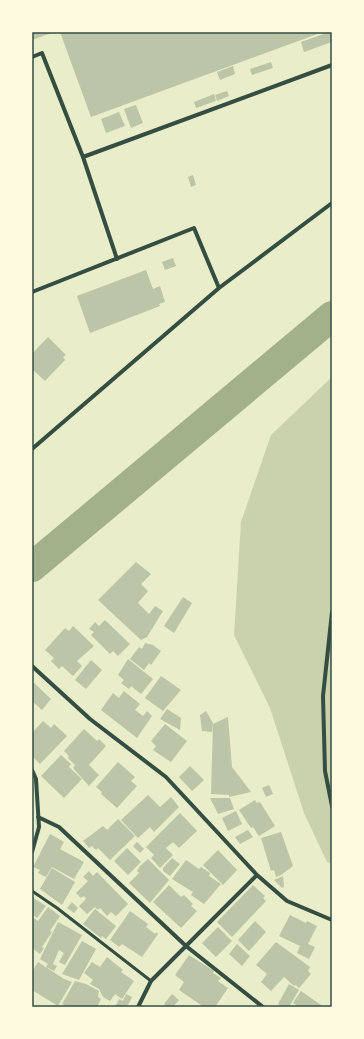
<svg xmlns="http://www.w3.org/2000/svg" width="364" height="1039" font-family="'Varela Round',sans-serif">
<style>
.green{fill:#cad2ad}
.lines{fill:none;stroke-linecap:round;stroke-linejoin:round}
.river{stroke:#a3b18a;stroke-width:30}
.building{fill:#bcc5a7}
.service{stroke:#344e41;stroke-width:3}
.minor{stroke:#344e41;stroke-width:4}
.neatline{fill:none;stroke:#344e41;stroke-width:1.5}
</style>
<rect width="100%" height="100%" fill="#e9edc9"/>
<path class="green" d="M332,377V864L327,862L304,813L270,708L234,635L241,522L271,435Z"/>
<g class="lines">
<path class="river" d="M32,567L332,316"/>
</g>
<path class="building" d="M32,32H54L32,40Z
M60,32H323L91,117Z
M329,32H332V42L304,52L301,42Z
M271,62L273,68L252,75L250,69Z
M233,66L235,74L220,80L217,72Z
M227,91L229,96L217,101L215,95Z
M214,94L216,101L196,108L194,102Z
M136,105L143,123L131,128L124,109Z
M119,112L125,126L106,133L101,119Z
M193,175L196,185L191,187L188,177Z
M173,258L176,266L165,270L162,262Z
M146,270L153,289L160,286L165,302L159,304L160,306L90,333L77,296Z
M48,337L66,355L63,357L65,360L45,381L32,369V354Z
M136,562L151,574L141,584L148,591L138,603L149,614L155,606L163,611L147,637L141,640L98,600Z
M183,597L192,603L174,633L164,626Z
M105,620L130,644L118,656L113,651L110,654L91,635L94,632L89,629L95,622L99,626Z
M73,626L94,646L77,661L82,666L73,676L62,666L59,669L51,661L54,658L45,650L65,628L69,631Z
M145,643L153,645L161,651L151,665L149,663L144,670L130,659L139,647L142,649Z
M128,659L153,679L141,694L131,686L129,689L121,683L124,680L118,675Z
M91,660L102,670L86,689L75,680Z
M161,676L181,690L163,711L145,698Z
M32,681L51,699L42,710L32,701Z
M124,691L140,704L135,710L143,716L147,711L152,716L137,738L101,710L113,693L119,698Z
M167,709L181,718L180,730L160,719Z
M206,711L213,723L212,732L202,731L200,715Z
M228,717L232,767L251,792L229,797V795L211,794L213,724Z
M43,721L51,728L54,724L67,736L40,764L32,756V733Z
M165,724L187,741L171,762L153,750L156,746L151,741Z
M84,729L97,741L99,739L106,746L89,765L99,775L89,786L73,768L75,765L68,758L69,756L64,751Z
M61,755L71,764L69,767L82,779L64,798L41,776Z
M118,762L135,777L131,781L137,786L117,808L101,794L102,792L96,787Z
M190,766L204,780L192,791L179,777Z
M269,785L273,794L266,797L262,788Z
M148,795L160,807L171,797L179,807L154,832L150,827L138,838L121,820Z
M210,798H230L234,809L218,814Z
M255,800L257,803L260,802L275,826L259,836L253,827L251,828L239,810Z
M236,811L242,824L228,831L222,818Z
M180,813L197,831L179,848L173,842L166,848L173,855L160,868L151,858L154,855L146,847Z
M118,819L135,836L110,860L98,848L96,850L92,846L89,848L83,841L103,826L107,830Z
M248,830L253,837L240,844L235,837Z
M281,832L293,866L281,875L276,877L274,870L271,871L261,838Z
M50,834L64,842L60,849L84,862L74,879L52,867L46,877L38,873L40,870L33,867Z
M137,842L144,849L140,853L133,846Z
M127,848L141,862L128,875L114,861Z
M218,850L237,870L223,885L203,865Z
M172,858L180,864L170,876L163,871V868Z
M148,859L169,880L150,903L129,883L139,873L137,871L140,866Z
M186,860L199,869L201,867L210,873L209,876L221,884L204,904L191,895L193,892L172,879Z
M52,868L75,882L62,905L40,889Z
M89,871L93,876L97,872L128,904L116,916L111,912L107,916L100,908L98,910L95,907L87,914L79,906L86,899L84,896L81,898L76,893L88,881L83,877Z
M283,876L284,887L282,888L274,880Z
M169,885L181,897L184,895L193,904L191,906L197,911L181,928L153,902Z
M253,885L265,896L263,898L266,901L232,937L217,922Z
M32,897L46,906L37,918L32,914Z
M72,902L78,908L74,913L67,908Z
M48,907L60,916L50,931L52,932L42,947L44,948L40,954L32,948V917L38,921Z
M95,909L116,926L106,939L102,936L101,938L83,924Z
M130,911L148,924L146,927L155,934L156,932L158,934L142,957L122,944L119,947L110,940Z
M290,915L306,923L307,921L317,926L308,944L315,947L309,959L297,953L300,946L279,936Z
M255,921L266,932L249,951L238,940Z
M58,922L82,935L65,965L59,962L64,953L59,950L53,964L57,966L54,971L46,967L48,964L40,959Z
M218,927L232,941L216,957L202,943Z
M82,941L96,949L79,980L62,974Z
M276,942L310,967L308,971L311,974L299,988L296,985L294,986L284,977L271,991L261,982L267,974L256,965Z
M237,944L250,956L242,966L229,954Z
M189,955L214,971L213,973L221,978L218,981L228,988L215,1007H204L179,990L184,982L175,975Z
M107,957L123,970L121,972L134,981L122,999L115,994L110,1001L103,997L98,987L99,989L90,984L93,980L84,973L92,962L100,967Z
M38,962L64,979L72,982L58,1006L32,990V972Z
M75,981L86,984L99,991L98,997L101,999L97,1007H67L62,1004Z
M289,984L299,990L289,1007H283L278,1004Z
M301,991L321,1005L320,1007H299L293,1003Z
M126,994L132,997L127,1007H115L119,999L123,1001Z
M172,994L179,1000L173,1007H167L164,1004Z"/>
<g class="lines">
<path class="service" d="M32,891L57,908L151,981"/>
<path class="minor" d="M32,57L42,53L83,157L117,259
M83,157L332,65
M32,292L194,228L219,288
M32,449L219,288L332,203
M332,612L323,696L325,771L332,806
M32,666L90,719L166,777L257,875L287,901L332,920
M32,770L36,779L39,827L32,852
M38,817L59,827L186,946L263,1007
M138,1007L151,981L257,875"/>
</g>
<rect width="364" height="1039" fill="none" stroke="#fefae0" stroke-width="66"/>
<rect x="33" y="33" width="298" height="973" class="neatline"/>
</svg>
